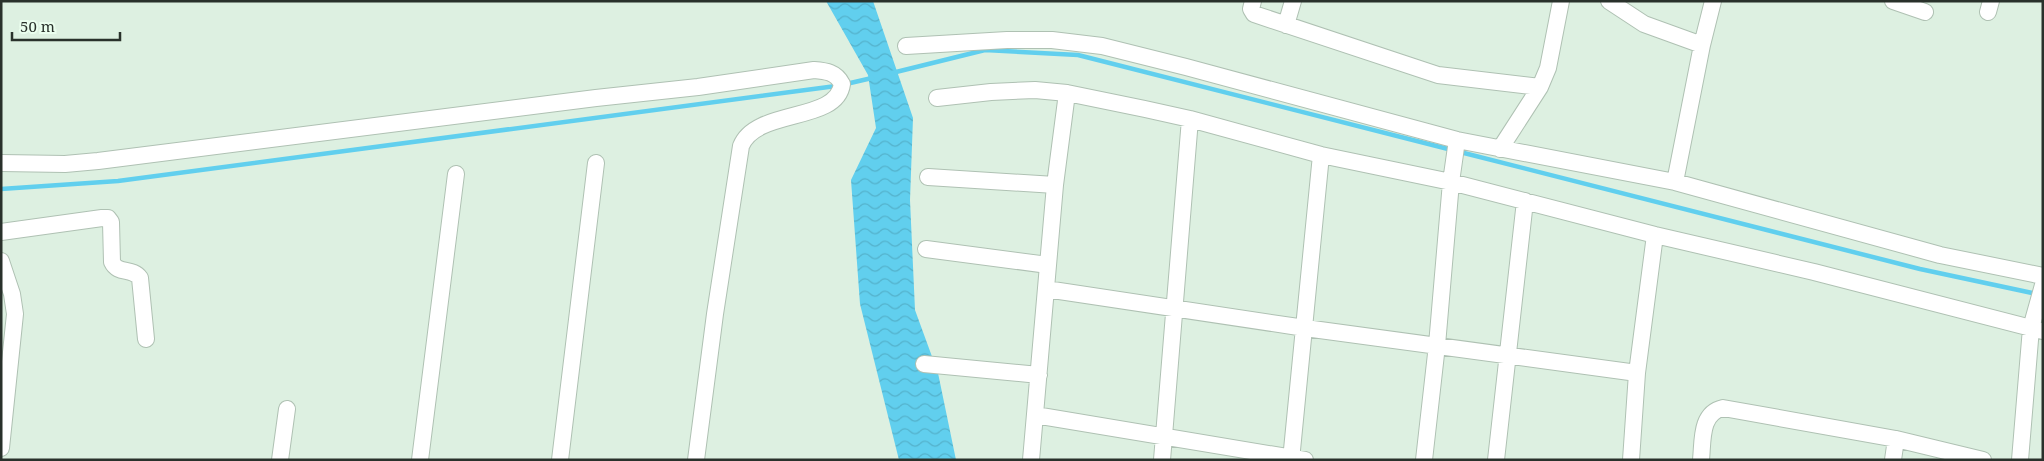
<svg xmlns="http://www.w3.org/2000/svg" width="2044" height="461" font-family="'Noto Serif',serif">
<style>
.water{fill:url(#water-waves)}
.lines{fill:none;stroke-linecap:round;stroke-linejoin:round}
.stream{stroke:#61cfee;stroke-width:4.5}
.street-casing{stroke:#afc1b3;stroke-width:18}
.street{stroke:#fff;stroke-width:16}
</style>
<defs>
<pattern id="water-waves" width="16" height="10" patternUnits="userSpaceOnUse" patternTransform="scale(1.25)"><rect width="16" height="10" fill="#61cfee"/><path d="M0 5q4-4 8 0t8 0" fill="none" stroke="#54b2cc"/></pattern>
</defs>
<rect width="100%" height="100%" fill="#ddf0e1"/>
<path class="water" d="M826,1H873L913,118L910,200L915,310L938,373L956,460H899L860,304L851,180L876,128L868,75Z"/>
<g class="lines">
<path class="stream" d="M892,73L985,50L1078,55L1452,150
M846,84L872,78
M1460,152L1920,269L2037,294
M1,189L118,181L836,86"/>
<g class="street-casing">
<path id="street" d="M1253,1L1251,9L1254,14L1438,75L1540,87
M1609,1L1644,24L1702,45
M1893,1L1925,12
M1988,12L1991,1
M1286,25L1293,1
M906,46L1007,40H1052L1102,46L1186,67L1457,140L1675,182L1940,255L2043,276
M937,98L991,92L1035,90L1067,93L1145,109L1190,119L1321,155L1451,182L1655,235L1814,272L2043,331
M1500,149L1540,87L1548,68L1561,1
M1,163L65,164L98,161L596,98L698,87L814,70C826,71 836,72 842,84C837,123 756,108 741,146L715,314L696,460
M928,177L1055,185
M1675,182L1702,45L1713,1
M1,232L102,218H108L111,222L112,262C118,275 132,267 140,278L146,339
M926,249L1048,265
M1,261L12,294L15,314L1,448
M1046,289L1305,328L1637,373
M924,364L1039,375
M1035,415L1305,460
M280,460L287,409
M420,460L456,174
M560,460L596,163
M1031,460L1055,185L1067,93
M1162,460L1190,119
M1291,460L1321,155
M1424,460L1437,345L1451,182L1457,140
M1496,460L1525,201
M1631,460L1637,373L1655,235
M1701,460C1703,441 1700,413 1723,408L1896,439L1983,460
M1893,460L1896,439
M2020,460L2031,328L2043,285"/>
</g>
<use href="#street" class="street"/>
</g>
<rect width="2044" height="461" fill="none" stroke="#29312b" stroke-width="5"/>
<path d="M12 32v8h108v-8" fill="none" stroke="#29312b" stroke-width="2.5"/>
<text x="20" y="32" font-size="15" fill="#29312b" stroke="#eafeee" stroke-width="4" paint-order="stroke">50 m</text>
</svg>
